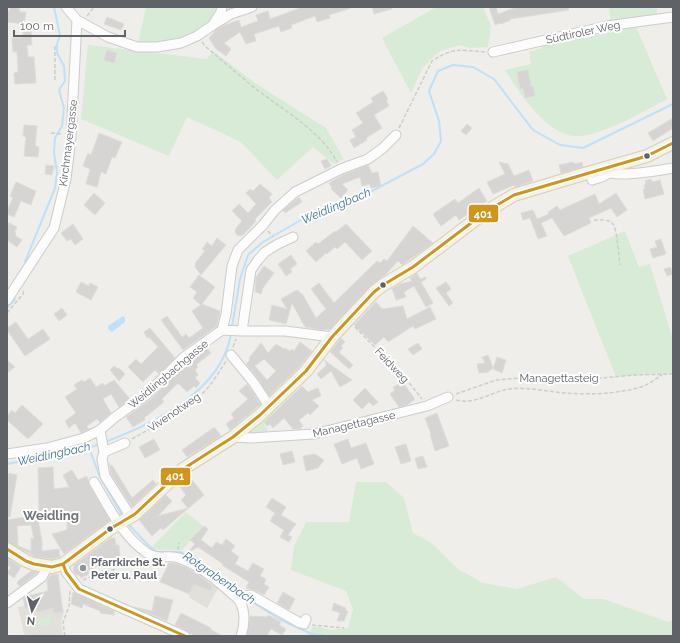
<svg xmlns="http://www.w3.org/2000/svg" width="680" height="643" font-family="Raleway,sans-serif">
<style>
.education{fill:#e2e0da}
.green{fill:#d8ebd6}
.water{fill:#bfe0f9}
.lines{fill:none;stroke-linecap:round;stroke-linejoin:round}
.stream{stroke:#bfe0f9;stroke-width:2}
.building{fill:#d6d5d3;stroke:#deddd9;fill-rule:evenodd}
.minor-casing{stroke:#cbcccc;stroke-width:11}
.major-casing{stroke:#d7ceb8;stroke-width:14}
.path{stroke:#cacfcc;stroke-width:1.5;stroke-dasharray:4 2;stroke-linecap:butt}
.minor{stroke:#fdfcfc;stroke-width:9}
.major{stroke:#f4f2e9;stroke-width:12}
.bus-1-casing{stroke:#fff;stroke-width:6}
.bus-1{stroke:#d1951a;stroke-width:3}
.bus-dot{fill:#5f6368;stroke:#fff;stroke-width:1.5}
.poi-dot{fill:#919496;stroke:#fff;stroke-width:1.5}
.labels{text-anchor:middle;stroke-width:4;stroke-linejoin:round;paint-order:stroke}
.street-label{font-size:11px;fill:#5f6368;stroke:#fff}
.poi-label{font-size:11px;font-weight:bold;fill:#5f6368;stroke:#fff;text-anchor:start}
.water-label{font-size:12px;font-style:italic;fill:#4174aa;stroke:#fff}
.quarter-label{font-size:13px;font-weight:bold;fill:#70757a;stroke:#fff}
.line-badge{stroke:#fff;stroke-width:1.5}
.badge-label{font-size:11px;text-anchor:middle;font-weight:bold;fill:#fff}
</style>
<rect width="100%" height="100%" fill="#efeeea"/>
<path class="education" d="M215,583L219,586L207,608L190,598L189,594L194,584L210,591Z
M51,602L54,613L64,611L61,622L63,636H29L24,634L18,607L25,606V608Z"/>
<path class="green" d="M146,7H222L221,12L197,36L137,47Z
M436,7H483L491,26L488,47L471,48L460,45L443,50L436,54L422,69L411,93L382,38Z
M609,7H657V18L611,25Z
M636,27L667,99C644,111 599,138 574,136C546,134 518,91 505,70L531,64L529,52L542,48V45Z
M88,45L207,59L213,51L258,85L326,128L344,159L334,164L313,147L277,180L241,142L187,117L169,156L81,119Z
M625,231L639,267L650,264L673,340V374L635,375L616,377L568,256Z
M262,421L268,430L262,435L249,436L247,433Z
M356,482H386L404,498L413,533L433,544L458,569L483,583L517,589L556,577L584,599H604L668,622L673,620V636H306L314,626L332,630L348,628L353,609L346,591L291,570L294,546L306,522H349Z
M186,512L203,526L182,550H159L152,547Z
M50,617L51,624L38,627L36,620Z"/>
<path class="water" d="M123,316L125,318V322L112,332L109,330L108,326Z"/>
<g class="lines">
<path class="stream" d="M25,262L55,188L57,173L54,152L55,138L62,126L64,108L59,90L65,81L64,66L57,53V44L60,36L54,7
M7,308L15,299
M232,327L240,279L248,255L263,242L313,213L351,202L423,164L434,154L441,141L439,121L429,91L438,71L453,65L473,67L494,79L533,130L560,145L583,148L673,104
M105,442C155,423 221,392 231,334
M89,448L100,477L123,517
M7,464L89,448L99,444
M128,524L148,545L157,552H181L203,565
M221,578L241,594
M248,599L279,619L312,634L327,636"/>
</g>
<path class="building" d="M9,7H19L20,12H26L24,24L7,22V10L10,11Z
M303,7H351V8L329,15L330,18L317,22L315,16L291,25L292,28L281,32L279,26L254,34L256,41L246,44L240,32L224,43L231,49L226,56L216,49L209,38L217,29L225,25L239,20L241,27L258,21L256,15L268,11L270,19Z
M372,7H392V9L374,14Z
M489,7H496L498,14L517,7H568L569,10L510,19L511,20L501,24L500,23L495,25Z
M107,17L124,24L121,30L104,24Z
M31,31L32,45H27L28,57H34L36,83L15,84L14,73L18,72L17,52H13L12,38L23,37V32Z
M107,50L117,53L114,63L104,60Z
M528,70L531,86H533L535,96L525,98L523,88L520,89L517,72Z
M383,91L388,99L386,100L389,106L374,115L382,128L366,138L367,140L354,148L350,140L356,137L352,130L363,123L356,113L373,102L371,98Z
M673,118V128L653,141L648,133Z
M467,124L472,128L466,135L461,131Z
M24,125L37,126L35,146L39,147L38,157L24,156L26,137L23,136Z
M99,133L122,142L115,158L112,157L106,174L101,172L97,187L86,184L90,169L83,166L88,153L91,155Z
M327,159L331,166L325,169L321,161Z
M499,162L508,164L514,176L529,170L533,181L515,187L514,185L493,194L487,182L505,174Z
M573,162L574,164L582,162L583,167L561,173L559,165Z
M46,165L54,166L52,175L45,174Z
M368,165L372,173L378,172L381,186L371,188L370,184L362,186L360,177L342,184L348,190L341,198L331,189L332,188L329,183L343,175Z
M651,179L652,182L660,180L664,194L645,199L643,189H645L644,185L646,184L645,181Z
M16,182L36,191L31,205L21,201L14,217L7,214V211L13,198L10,196Z
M260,184L272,194L269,198L272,202L255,219L256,221L243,235L240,236L237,235L235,232L236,228L242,221L232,211L239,204L248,213L256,204L246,193L250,189L253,191Z
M479,188L487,201L459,220L456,215L441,226L433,214L455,199L458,203Z
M94,193L105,203L95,215L84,205Z
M616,193L627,210L617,217L611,208L589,218L591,223L564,236L552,218L541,223L547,236L538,239L530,218L523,220L521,213L533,210L537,219L549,214L548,212L557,206L560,210L595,194L599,204Z
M299,197L302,202L285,213L283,210Z
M9,223L17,227L15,231L16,236L22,240L17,247L7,240V228Z
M73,224L83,239L75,245L71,239L67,241L61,233Z
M346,224L372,251L362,260L345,242L337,249L335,247L327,254L326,253L316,262L306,251L316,242L318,244L335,231L336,232Z
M413,226L433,243L402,265L398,261L386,274L369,287L330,329L322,330L305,327L292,303L286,324L269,320L272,305L287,309L281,299L297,290L303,295L316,318L326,309L311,289L319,283L334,303L377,261L380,263L384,259L387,261Z
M217,238L226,245L201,275L195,267L196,262L205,251L202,249L207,242L212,246Z
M661,239L666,254L653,258L650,249L657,247L655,241Z
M291,255L297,264L290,269L292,272L286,276L278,264Z
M264,266L274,273L263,288L261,294L255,292L256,277Z
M670,267L673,274L667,276L664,269Z
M417,273L420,279L426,277V279L421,282L433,303L426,307L414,286L404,292L406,297L396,300L392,288L400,284L412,281L410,278Z
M199,275L215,287L201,305L193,298L197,292L190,287Z
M81,282L89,286L90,283L98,287L91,300L76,292Z
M446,282L451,289L446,293L453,303L449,306L436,288Z
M376,302L382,309L403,306L407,319L430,307L436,319L415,329L413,326L388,342L384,337L375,345L354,325Z
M202,304L220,311L217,326L183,350L161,320L167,316L182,337L186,334L189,338L203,328L192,311Z
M62,308L67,315L59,321L54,314Z
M16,322L28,339L43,329L50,339L25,356L7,330V328Z
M150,328L175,358L159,374L155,370L143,382L128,367L136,359L141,364L158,347L149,337L147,338L144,332Z
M341,338L345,342L341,346L343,348L339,352L353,365L349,369L330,352Z
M300,342L312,351L300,366L269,396L259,380L246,364L250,360L249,358L261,343L268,353L276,344L284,349L285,348L290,351L292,349L294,351ZM264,359L276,371L267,380L255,366Z
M418,343L422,349L413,355L408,349Z
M207,348L211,353L196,365L198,367L195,370L198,375L195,378L200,383L196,388L194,386L187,392L179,384H177L162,399L164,402L144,418L145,420L133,427L126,417L151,399L187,363Z
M488,355L493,368L488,372L479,373L477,364L485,363L482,357Z
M497,357L506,360L502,373L493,369Z
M7,360L15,367L7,373Z
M324,360L352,380L340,387L331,371L321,379L317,374L327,365Z
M114,366L118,369L119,368L125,374L119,381L110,370Z
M90,378L96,387L103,383L104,386L114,380L130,399L119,407L111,394L103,399L111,413L100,422L97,419L87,426L89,429L81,433L75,423L69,428L65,421L76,413L65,397L77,389L74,385L82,380L84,382Z
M247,384L261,404L230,430L226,424L234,418L231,414L248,399L239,391Z
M398,384L400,387L404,384L415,399L407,405L399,407L390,394L395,390L393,388Z
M302,386L308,392L318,388L321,396L312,400L319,406L310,415L308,413L299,420L303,426L300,429H293L284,418L273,428L270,424L267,426L264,422Z
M365,388L378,402L373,406L369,402L362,409L353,400Z
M22,405L43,424L28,439L7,420V416L12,410L15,413Z
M437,413L449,446L435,451L430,434H431L425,418Z
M213,428H215L221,436L187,457L182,450Z
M154,439L160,450L145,458L139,447Z
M348,439L351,448L366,443L374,464L361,469L357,458L342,464L334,444Z
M406,444L411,461L401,464L395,447Z
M292,451L295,462L283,465L280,454Z
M315,454L324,460L318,468L306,471L303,456Z
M423,456L427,467L418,469L415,458Z
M109,463L111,466L112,465L132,498L153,480L156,484L132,507L111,474Z
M53,467L54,489L69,487L63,475L72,470L78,480L87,476L89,485L110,520L64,554L52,534L67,530V519H64V512L39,513L38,468Z
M9,473L17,475L10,517H7V485Z
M188,475L204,495L163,530L161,528L152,536L139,520L166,495L172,501L158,516L188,508L181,500L186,495L178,484Z
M272,498L286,507L281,515L296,524L288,535L292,537L289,542L280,537L284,530L270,521L275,513L266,507Z
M37,515L42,541V551L59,549L60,557L52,559L36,557L7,542V520ZM31,525L34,539L31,538V551L18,546L17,526Z
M204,526L208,529L201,540L212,548L216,542L222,545L226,539L235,546L231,551L239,557L235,564L248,571L253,563L264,569L260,576L266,579L264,584L269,587L264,595L254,590L246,588L249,582L222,565L223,564L198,547L187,553L195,544L190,540Z
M111,538H115L116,545H119L120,556L117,557L118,564L111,565V562L103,563L88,571L89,574L81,578L79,575H76L73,570L74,565Z
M7,558L21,567L14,578L7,573L11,567L7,565Z
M169,563L177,564L185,567L199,575L213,586L210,591L194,584L189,594L160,582Z
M31,571L38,572L20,586L17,584L18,581Z
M58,574L63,612L54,613L53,608L37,612L36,606L25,608L23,598L27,596L48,591L47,581L50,575Z
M73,592L114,611V615L100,613V611L83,604L82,608L71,604Z
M283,592L295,599L289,610L277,603Z
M155,596L173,600L167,621L134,607L152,611Z
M334,603L346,608L345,610L348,611L344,621H337L340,613L332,610Z
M181,613L211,628L210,629L222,636H195L187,631L175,625Z
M268,615L281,622L279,625L286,629L282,635L271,629L267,636H247L250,616L267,617Z"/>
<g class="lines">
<g class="minor-casing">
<path id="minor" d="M66,7L77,20L108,37L137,47H157L181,43L197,36L213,25L231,14L252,7
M214,23L221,12L222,7
M493,52L607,26L673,17
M602,168C604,170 607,172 610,173C625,176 658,171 673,168
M592,180L602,177L609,173
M7,300L54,228L66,179L71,137L77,20
M222,330L242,331H285L332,337
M242,331L251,270L258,260L265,252L278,244L293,237
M231,355L254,383L269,406
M100,430L104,452L102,459L105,476L131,517
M233,437L251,438L314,434L427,406L448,397
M104,452L125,443
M7,454L47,448L84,438L100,430L114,418L147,394L183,358L222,330L226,314L232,266L238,250L263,225L275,210L295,192L341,169L368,159L383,148L396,135
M94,482C108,506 123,537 147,553C160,561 168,554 179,558C201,566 220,583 237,598C246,607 245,625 241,636
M63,564L66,572L79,589L185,636
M237,598L251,595L300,623L304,624L306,619
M7,603L42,577L47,567"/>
</g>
<g class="major-casing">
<path id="major" d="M7,549L26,561L34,564L52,567L63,564L110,529L135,514L183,469L233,437L260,415L306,371L332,337L374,292L383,285L413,267L487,211L514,195L577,176L647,156L673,143"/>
</g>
<path class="path" d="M87,16L94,7
M202,42L206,47C223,61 239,75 256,89C283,110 321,131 337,162
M55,46V80
M399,128L432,61C453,47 461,50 485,52
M51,133L62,134
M594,220C600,220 609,219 613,224C617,229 619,257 620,265
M268,231L273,237
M7,313L23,294L24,289
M355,327L406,379L422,399
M233,347L236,339
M456,394L496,380L520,378L578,380L635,375L673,374
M456,400C475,405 491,392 509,389C525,387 540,390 555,392C583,395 613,395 641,387C648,385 655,379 662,375
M132,439C156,425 183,413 202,394C212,384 219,372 226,361
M178,550L179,543
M83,580L101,572L117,569
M312,625L344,628
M65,636L63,623L69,606L70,591"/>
<use href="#minor" class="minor"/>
<use href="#major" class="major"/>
<g class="bus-1-casing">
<path id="bus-1" d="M7,549L26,561L34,564L52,567L63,564L110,529L135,514L183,469L233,437L260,415L306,371L332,337L374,292L383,285L413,267L487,211L514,195L647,156L673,143
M63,564L66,572L79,589L185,636"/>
</g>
<use href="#bus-1" class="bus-1"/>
</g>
<g class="bus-dot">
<circle cx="647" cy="156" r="3.5"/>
<circle cx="383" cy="285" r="3.5"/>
<circle cx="110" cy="529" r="3.5"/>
</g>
<circle class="poi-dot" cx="83" cy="568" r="4"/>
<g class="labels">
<g class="street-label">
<text transform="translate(583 32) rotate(-12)" y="4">Südtiroler Weg</text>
<text transform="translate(68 143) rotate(-83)" y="4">Kirchmayergasse</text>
<text transform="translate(392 365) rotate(47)" y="4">Feidweg</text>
<text transform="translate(168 374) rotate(-40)" y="4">Weidlingbachgasse</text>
<text x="559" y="382">Managettasteig</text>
<text transform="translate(174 412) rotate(-34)" y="4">Vivenotweg</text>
<text transform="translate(354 424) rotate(-13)" y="4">Managettagasse</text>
</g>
<g class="poi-label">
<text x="91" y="566">Pfarrkirche St.<tspan x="91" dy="13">Peter u. Paul</tspan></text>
</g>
<g class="water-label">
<text transform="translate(336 206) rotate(-23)" y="4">Weidlingbach</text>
<text transform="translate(54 454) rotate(-12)" y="4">Weidlingbach</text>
<text transform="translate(219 578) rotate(34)" y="4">Rotgrabenbach</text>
</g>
<g class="quarter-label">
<text x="51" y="520">Weidling</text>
</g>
</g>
<g class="line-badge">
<rect x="468" y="204" width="31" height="19" rx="4" fill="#d1951a"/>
<rect x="160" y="467" width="31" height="19" rx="4" fill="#d1951a"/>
</g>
<g class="badge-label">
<text x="483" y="218">401</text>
<text x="175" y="480">401</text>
</g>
<rect width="680" height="643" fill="none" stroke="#5f6368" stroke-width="16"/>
<g transform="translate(32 611) rotate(186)" stroke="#ffffff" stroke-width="3" paint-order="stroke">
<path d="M0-3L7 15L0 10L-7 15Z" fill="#5f6368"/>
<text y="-6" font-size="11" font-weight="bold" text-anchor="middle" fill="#5f6368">N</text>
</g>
<path d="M14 30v6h111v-6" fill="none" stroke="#5f6368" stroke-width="2"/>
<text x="20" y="30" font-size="12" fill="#5f6368" stroke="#ffffff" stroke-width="3" paint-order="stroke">100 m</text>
</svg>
